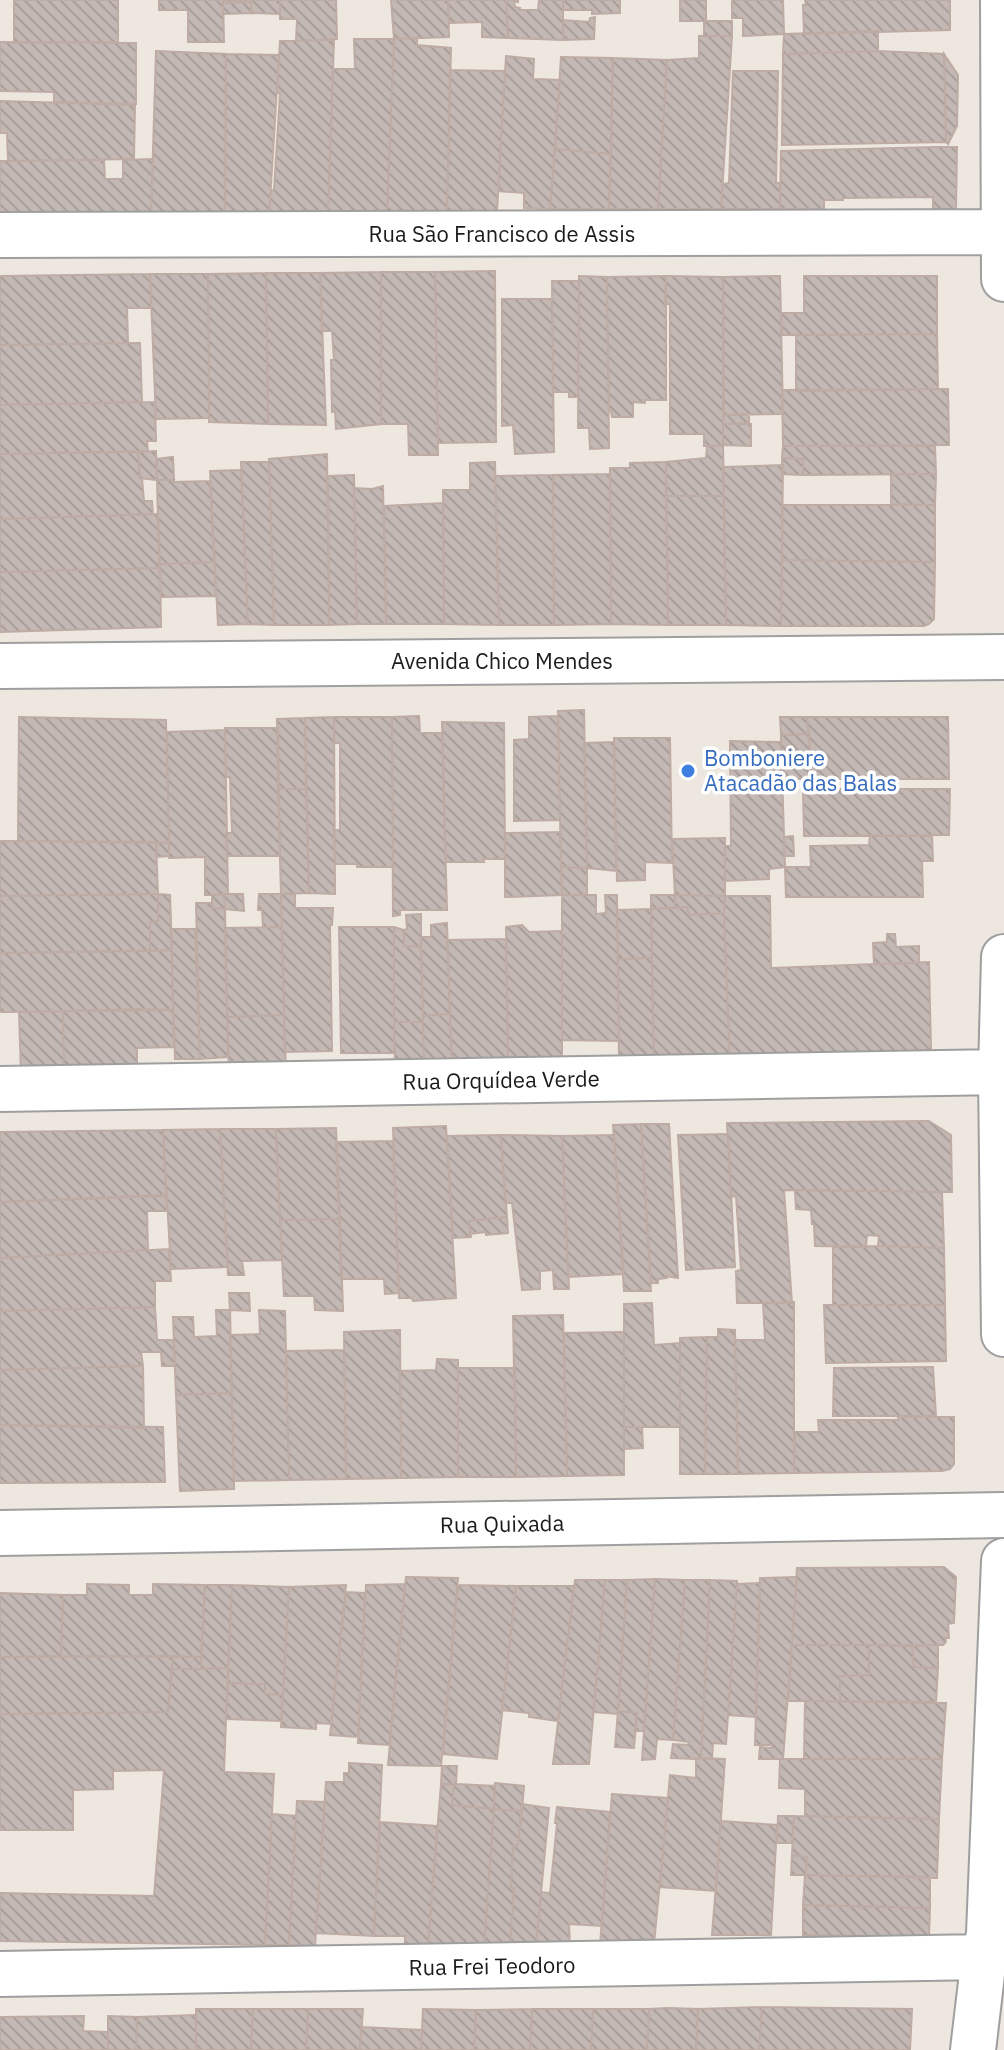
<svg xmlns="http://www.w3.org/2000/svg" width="1004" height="2050" font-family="'IBM Plex Sans',sans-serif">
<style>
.building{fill:url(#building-back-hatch);stroke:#beaba3;stroke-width:2}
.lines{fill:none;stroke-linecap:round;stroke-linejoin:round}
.minor-casing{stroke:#9f9f9f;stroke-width:48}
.minor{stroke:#fff;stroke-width:44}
.shop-dot{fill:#3f7fe0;stroke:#fff;stroke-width:3}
.labels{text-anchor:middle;stroke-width:7;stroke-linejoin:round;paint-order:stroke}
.street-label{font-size:22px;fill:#1b1b1b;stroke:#fff}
.shop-label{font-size:22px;fill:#366cbe;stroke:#fff;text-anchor:start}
</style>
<defs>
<pattern id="building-back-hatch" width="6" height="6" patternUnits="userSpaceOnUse" patternTransform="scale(2)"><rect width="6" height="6" fill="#c4b8b4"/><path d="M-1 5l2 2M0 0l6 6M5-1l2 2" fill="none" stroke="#a89e9a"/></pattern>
</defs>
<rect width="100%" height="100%" fill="#ede7e0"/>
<path class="building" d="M14,0H118V42L14,43Z
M159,0H223L224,42H188V10H159Z
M223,0H280V14L251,13V2L223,3Z
M280,0H336L337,39L296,41L297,19H280Z
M391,0H448L449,37L394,39Z
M448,0H506L508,38L482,37V22L449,23Z
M506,0H518V2L514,1L515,7L520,8L519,10H538L539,0H563V40L508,38Z
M563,0H620V13L592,14V10H563Z
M680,0H706V21H732V36H704V21H680Z
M732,0H783L784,34L743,36V18H732Z
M805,0H950V30L804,34L803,5H806Z
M251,2V13L223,14V3Z
M595,17L594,39L563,40V20L589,22L590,18Z
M878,31V51L783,54L784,34Z
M699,36H732L721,209H658L667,60L699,58Z
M417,38V45L451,48L447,213H387L394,39Z
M354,39H394L387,213L328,212L333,69H355Z
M334,40L328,212H269L271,189L274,190L280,93L277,92L280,41Z
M0,42L136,43V104L54,102V92L0,91Z
M156,51L226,54L225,216H151Z
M878,51L944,54L946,142L782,145L783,54Z
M226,54L279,55L269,217L225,216Z
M944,54L958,75L957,126L948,144L946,142Z
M506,56L534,59L533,79L560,80L550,209L524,208V193L498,191Z
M561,57L613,58L611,154L555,149Z
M613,58L667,60L658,209H609Z
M450,70L505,71L497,212L447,213Z
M733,71H778L776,183H780V209H721L723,184L729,183Z
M0,101L135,105L134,159L8,161L7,133H0Z
M937,147H957L956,209H933V197L843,198V200H824V209H780L781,151Z
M555,149L611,154L609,209H550Z
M153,159L151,216L0,215V161L104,160L105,179H123V160Z
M495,271L496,442L438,443L435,272Z
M381,272H435L438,455H409L408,424H381Z
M381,272V424L336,429L335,411L332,412L331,360H334L332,331H322L320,273Z
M266,273H320L326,425L268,424Z
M266,273L268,424L209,422L208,274Z
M150,274H208L209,418L156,419Z
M150,274L151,308H127L128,343L0,345V276Z
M579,276L607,277L609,448L590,449L589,428H578Z
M666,276L723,277V445L704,446V434H670V304H665Z
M666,276V400H645V403L633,402V417H612L611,411H609L607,277Z
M780,276L783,414L724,415L723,277Z
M804,276H937V334L782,335L781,313H804Z
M552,281H579L578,397H569V392H553Z
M502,299H552L554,452L515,454L513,425L502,426Z
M937,334L938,389L796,391V335Z
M140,343L142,402L0,405V345Z
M948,389L949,445L783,446L782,390Z
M155,402L156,441H147L148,451L0,454V405Z
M749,414V423L723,424L724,415Z
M723,424H751V446L723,445Z
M723,445L724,496H666V462L706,458L707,446Z
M783,446H935L936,474L803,475V459L782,458Z
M156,451L157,480L140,478L138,452Z
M138,452L140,478L142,479L144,501H152L153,514L0,519V454Z
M327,454L329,625H274L269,459Z
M173,457L174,480H157V459Z
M782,458L803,459V475L782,474Z
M241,462H269L274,625L248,624Z
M495,462L499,625L444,624L443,490H470V463Z
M666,462L668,625L611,624L610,468H630V463Z
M783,465L781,626L726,625L723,467Z
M241,470L248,624L218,625L210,471Z
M610,474L611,624L554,625L553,475Z
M891,474H936L935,505L891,504Z
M354,475L357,624L329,625L328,476Z
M553,475L554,625H499L495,476Z
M157,480H174L173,482L210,481L214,562L159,564Z
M383,486L386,624H357L354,488L372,489Z
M666,496H724L726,625H668Z
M443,503L444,624H386L384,506Z
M782,505H935V562L782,560Z
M158,514L160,568L0,572V519Z
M782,560L935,562L934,619L929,624L924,626H781Z
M214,562L216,596L161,597L159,564Z
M160,568L161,627L0,632V572Z
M584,710L587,868L561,867L558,711Z
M419,716L420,733H442L447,910H400V915L393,916L392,717Z
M558,716L560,820L514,821V740L529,739V717Z
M19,717L166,720L169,843L18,841Z
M334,717H392L393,867H357V864H335L334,829L340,830V743L334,742Z
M334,717L335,894L309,893L305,718Z
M780,717H807L809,734L781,735Z
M807,717H948L949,779H782L781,756H808L807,752H810Z
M305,718L306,789H278L277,719Z
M442,722L504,723L505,859H483L484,862H446Z
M225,728H278L280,856H227L226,833H232L230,777H226Z
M225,730L228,894L205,895V857L169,858L167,732Z
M809,734L810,752H807L808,756H781V735Z
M614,738H670L672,863L645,862V880L617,881Z
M730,741L781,742L785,867L769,869V879L725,881V846H731Z
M614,742L616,871L587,868L584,743Z
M278,789H306L309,893L281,894Z
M803,789H950L949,835L804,836Z
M560,832L562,895L505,897V833Z
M793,836L794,856H784V837Z
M870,836H932L933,861H922L923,897H786L785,867H811L810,846L869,845Z
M725,838V896L675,895L672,839Z
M0,841L156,842L158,894L0,896Z
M156,842L169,843V856L157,857Z
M561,867L587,868V895H562Z
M158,894L170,895L172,950L150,951V922L158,921Z
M158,894V921L150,922V951L0,953V896Z
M224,894H243L244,911L225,909Z
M224,894L225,909L212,908V895Z
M259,894H281L282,927H263L262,910H258Z
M281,894H295V908H333L332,925H330L332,1051L285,1052Z
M562,895H596V914L606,913L605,895H617L619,1041L562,1040Z
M651,895H675V908L651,909Z
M675,895L725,896L724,913L689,915L687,907L675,908Z
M725,896H770L771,968L929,962L931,1050L791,1056L730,1066L724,913Z
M196,903H212V908L225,909L228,1057L200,1059Z
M687,907L689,915L724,913L730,1066L654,1067L651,909Z
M651,909L652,958L618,959L617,910Z
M421,914V947L404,946V930L407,929L406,915Z
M447,923L450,1014L423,1016L421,937H431V925Z
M522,925L529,932L562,931V1066H508L506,927Z
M282,927L284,1015L227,1017L225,928Z
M339,927H394V1053H341Z
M394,927L404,930V946L421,947L423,1022H394Z
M171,929H195L200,1059H175Z
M887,934H895L896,947L919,946V963L874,964L873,943L887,942Z
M506,939L508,1066L452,1067L447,940Z
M172,950L173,1010L0,1012V953Z
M652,958L654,1067H619L618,959Z
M139,1009L173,1010L174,1047L137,1048V1072L64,1073L63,1011Z
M63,1011L64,1073L21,1074L19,1012Z
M450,1014L452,1067L424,1068L423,1016Z
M284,1015L286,1071L229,1072L227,1017Z
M394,1022H423L424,1068H395Z
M929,1121L951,1135L952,1192L784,1190L792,1303H737L736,1271L741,1270L736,1196L731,1197L727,1123Z
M641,1124L651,1291H624L613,1125Z
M641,1124H669L678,1278L666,1276L667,1278L658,1279V1283H651Z
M446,1126L456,1298L413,1301L412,1298H399L393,1128Z
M336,1128L340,1219L280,1220L276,1129Z
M220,1129L228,1267L171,1269L163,1130Z
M220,1129H276L282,1260L242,1261L244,1275H228Z
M163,1130L166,1196L0,1202V1132Z
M728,1134L735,1267L686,1270L678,1135Z
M501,1135L507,1217L469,1221L471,1237L453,1238L447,1136Z
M501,1135L562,1136L569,1289H554L553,1270L540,1271V1289L522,1290L512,1203H505Z
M614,1135L624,1274L568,1277L562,1136Z
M393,1141L399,1293L385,1294L384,1279H341L336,1142Z
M795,1190L942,1192L944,1248L878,1246L879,1236L867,1235L866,1247L815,1246L814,1224H812L811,1210L796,1209Z
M163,1195L166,1196L167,1211H147L148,1250L0,1258V1202Z
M507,1217L508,1233L486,1235V1232L470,1234L469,1221Z
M340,1219L343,1311L315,1310L314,1296H284L280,1220Z
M878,1246L944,1248L945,1305H833V1247Z
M169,1249L171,1281H155V1307L0,1311V1258Z
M229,1293H249L250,1311L230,1310Z
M794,1302V1473L738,1474L735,1340H765L763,1303Z
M652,1303L654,1345L680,1343V1427H624V1304Z
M824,1305H945L946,1361L826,1363Z
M155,1307L157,1340H174L175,1366H162L161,1352H141L143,1366L0,1370V1311Z
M216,1310H230L232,1393L176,1395L173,1317H193L194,1337L217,1336Z
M259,1310L285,1311L289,1480L234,1481L230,1335L260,1334Z
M563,1315L567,1476L516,1477L513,1316Z
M718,1329L735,1330L738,1474H705L707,1337H718Z
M400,1330L401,1478L346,1479L344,1332Z
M624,1332V1475L567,1476L564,1333Z
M707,1337L705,1474H680V1338Z
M344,1350L346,1479L289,1480L286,1351Z
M437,1359L458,1360V1477L401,1478L400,1371L436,1370Z
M143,1366L144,1428L0,1425V1370Z
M933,1367L936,1416H833L834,1368Z
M458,1368H515L516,1477H458Z
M232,1393L234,1489L180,1491L176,1395Z
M898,1417H954V1464L950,1469L942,1471L794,1473L795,1432H819L818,1420H898Z
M0,1425L163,1427L165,1482L0,1483Z
M624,1427H642L643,1448L624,1449Z
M944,1567L956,1577L954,1623L948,1624L949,1638H945L946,1642L943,1645H792L797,1568Z
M406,1577L458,1578L441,1766L388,1765Z
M797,1577L783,1759H759L760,1747L772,1748V1745H755L760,1578Z
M655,1579L685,1580L673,1740L657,1739L655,1759L642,1760Z
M655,1579L644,1731H635L637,1713L618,1711L627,1580Z
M575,1580H605L589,1764H553Z
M605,1580H627L618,1714L594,1712Z
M685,1580H710L701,1758L696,1759L671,1758L673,1744L688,1745L689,1742L673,1740Z
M710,1580L737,1581V1584L726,1744L713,1743L712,1759L701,1758Z
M760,1583L756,1717L728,1715L737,1584Z
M87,1584L129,1585V1595H153V1584L205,1585L201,1657L61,1656L63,1595H87Z
M405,1584L389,1745L358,1743L366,1585Z
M205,1585H232L228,1668L201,1669Z
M232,1585L289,1587L283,1695L265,1694V1684L228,1683Z
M346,1585L331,1724L316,1723V1729L281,1727L289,1587Z
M458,1585L516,1586L497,1759L443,1754Z
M516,1586H574L558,1721L529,1717V1713L502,1710Z
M346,1592L365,1593L358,1737L330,1735Z
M0,1593L63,1595L61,1656L0,1657Z
M792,1645H869V1675L840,1676V1701H788Z
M869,1645L912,1646L914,1667L938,1668L936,1702L840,1701V1676L869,1675Z
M938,1645V1668L914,1667L912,1646Z
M173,1656L168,1712L0,1714V1657Z
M173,1656L201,1657V1669H172Z
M228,1668L224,1772L274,1774L265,1945L0,1941V1893L154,1896L164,1770L113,1771V1789L73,1790V1830H0V1714L168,1712L172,1669Z
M228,1683L265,1684V1694L283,1695L281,1721L226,1719Z
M805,1701L946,1703L942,1759H804Z
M618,1711L637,1713L634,1748L615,1747Z
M701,1758L725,1759L716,1891L660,1887L670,1775L696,1778V1759Z
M780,1759H942L939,1819L805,1816V1789L779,1788Z
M349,1763L382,1765L374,1936L316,1933L326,1782H344V1773H349Z
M442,1766H457L456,1784H441Z
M495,1783L524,1786L522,1811L494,1809Z
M441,1784L454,1785L452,1805L494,1809L484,1946L428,1947Z
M456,1784L495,1786L494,1809L452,1805L454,1785Z
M612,1794L668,1798L654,1944L600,1945Z
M297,1801L325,1802L315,1946L289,1945Z
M522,1804L549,1808L536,1946L510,1945L514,1888H511L513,1846L518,1845Z
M557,1807L610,1812L602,1926L569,1924L570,1945L536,1946L541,1892L550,1893L557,1823H555Z
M494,1809L522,1811L518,1845L513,1846L511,1888H514L510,1945L484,1946Z
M272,1814L296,1816L289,1945H265Z
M778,1816H794L792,1843H777Z
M794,1816L939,1819L937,1878L806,1875L807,1857L792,1855Z
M721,1821L777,1825L771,1935H712Z
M380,1822L437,1826L428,1947H405V1936H374Z
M792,1855L807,1857L806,1875H791Z
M805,1875L930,1877V1908L803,1905Z
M803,1905L930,1908L929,1937L803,1935Z
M762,2007L912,2009L910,2050H759Z
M762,2007L759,2050H696L698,2009Z
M668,2008L698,2009L696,2050H647L649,2009Z
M196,2009H253L251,2050H196Z
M253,2009H308L306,2050H251Z
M308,2009H363L360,2050H306Z
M423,2009L476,2010L474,2050H421Z
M532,2009H593L591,2050H530Z
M532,2009L530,2050H474L476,2010Z
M593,2009H649L647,2050H591Z
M196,2015V2050H136L137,2017Z
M84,2016L83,2031L108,2032V2050H0V2017Z
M108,2016L137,2017L136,2050H108Z
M361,2027L422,2030L421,2050H360Z"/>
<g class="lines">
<g class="minor-casing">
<path id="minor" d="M1003,0L1004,279
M0,235L1004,232
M0,666L1004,657
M1004,957L1001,1072L1004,1334
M0,1089L1001,1072
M0,1533L1004,1515
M0,1974L984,1957
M973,2050L984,1957L989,1934L1004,1561"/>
</g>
<use href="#minor" class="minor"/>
</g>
<circle class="shop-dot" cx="688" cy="771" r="8"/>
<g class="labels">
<g class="street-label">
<text x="502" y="242">Rua São Francisco de Assis</text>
<text x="502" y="669">Avenida Chico Mendes</text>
<text transform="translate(501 1080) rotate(-1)" y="8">Rua Orquídea Verde</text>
<text transform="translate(502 1524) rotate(-1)" y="8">Rua Quixada</text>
<text transform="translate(492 1966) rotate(-1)" y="8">Rua Frei Teodoro</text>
</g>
<g class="shop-label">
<text x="704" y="766">Bomboniere<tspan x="704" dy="25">Atacadão das Balas</tspan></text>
</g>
</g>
</svg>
